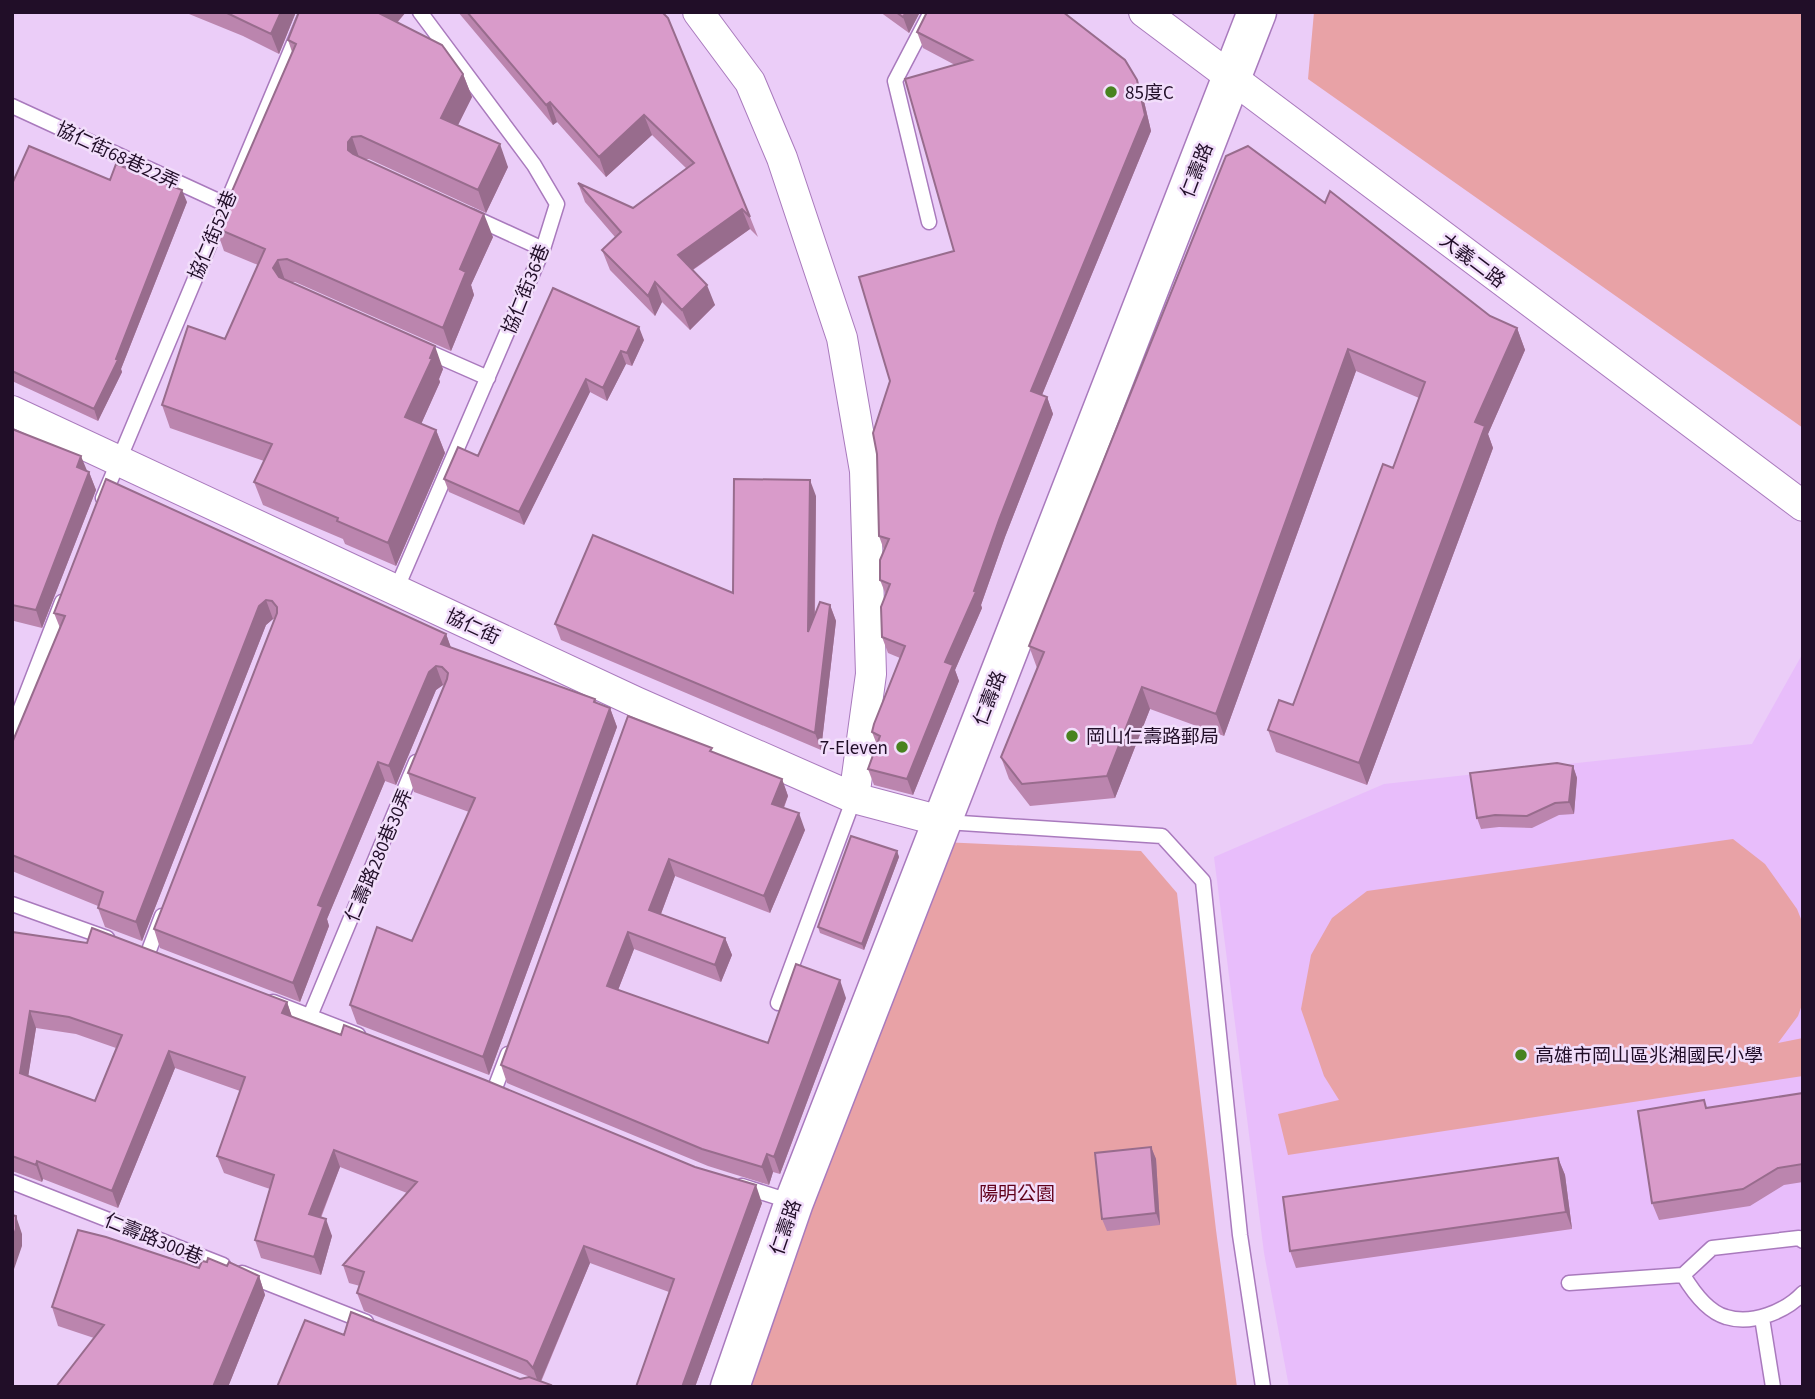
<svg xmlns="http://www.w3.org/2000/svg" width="1815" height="1399" font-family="'Source Sans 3','Noto Sans TC',sans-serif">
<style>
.built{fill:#e8bdfb}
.green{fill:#e8a2a6}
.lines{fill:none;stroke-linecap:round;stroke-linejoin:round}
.lane-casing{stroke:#a97abd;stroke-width:17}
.street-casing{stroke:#a97abd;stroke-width:32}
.primary-casing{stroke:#a97abd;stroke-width:41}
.lane{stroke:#fff;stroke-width:14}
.street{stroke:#fff;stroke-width:30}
.primary{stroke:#fff;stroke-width:38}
.wall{fill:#bb85ae;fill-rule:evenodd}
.shaded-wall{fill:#986c8d}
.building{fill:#d99bca;stroke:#986c8d;stroke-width:2;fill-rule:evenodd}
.poi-dot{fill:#48831f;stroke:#f2defb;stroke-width:2.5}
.labels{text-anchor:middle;stroke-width:5;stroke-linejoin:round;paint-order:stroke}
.poi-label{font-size:19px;fill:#210e28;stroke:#f2defb;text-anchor:start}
.street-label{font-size:19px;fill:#210e28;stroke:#f2defb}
.park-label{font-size:19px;fill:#61001a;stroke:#f2defb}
</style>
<rect width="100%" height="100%" fill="#ebcdf8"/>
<path class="built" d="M1803,653V1387H1289L1264,1253L1214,857L1384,784L1752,744Z"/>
<path class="green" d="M1314,12H1803V428L1308,79Z
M1733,839L1765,864L1797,909L1803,924V1002L1798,1016L1778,1043L1803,1038V1076L1288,1155L1278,1114L1339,1100L1324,1076L1301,1009L1311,955L1332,918L1367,891Z
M942,842L1141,851L1177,893L1216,1230L1237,1387H751L810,1193Z"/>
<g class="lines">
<g class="lane-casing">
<path id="lane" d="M12,106L225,204
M471,216L543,249
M929,222L895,81L931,12
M422,349L488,378
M103,498L307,12
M396,590L543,249L557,204L534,165L420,12
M12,731L62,602
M946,822L1162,836L1203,881L1240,1235L1263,1387
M12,904L107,938
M148,953L162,916
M273,1002L358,1035
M778,1003L854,798
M310,1016L416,762
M495,1088L508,1054
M12,1182L223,1265
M742,1186L792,1202
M242,1273L366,1322
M1683,1275C1692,1290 1708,1312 1726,1317C1752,1325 1785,1312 1803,1293
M1569,1283L1683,1275L1712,1248L1799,1238L1803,1241
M1762,1318L1773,1387"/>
</g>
<g class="street-casing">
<path id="street" d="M698,12L750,82L782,158L842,338L865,471L871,674L854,798
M1144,12L1803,506
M12,411L636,702L854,798L941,821"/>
</g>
<g class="primary-casing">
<path id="primary" d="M730,1387L794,1202L1257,12"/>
</g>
<use href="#lane" class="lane"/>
<use href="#street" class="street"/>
<use href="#primary" class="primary"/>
</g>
<path class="wall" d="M188,12H296L279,54L243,36L189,14Z
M406,12L397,23L463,74L472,97L458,125L508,167L486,213L369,159H365L493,237L471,285L474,295L451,351L295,282H292L443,369L439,379L440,382L421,424L436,430L445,453L396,566L345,544L343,539L263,505L254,482L264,461L170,428L162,405L225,339L258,265L224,251L216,228L292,52L288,40Z
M458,12H662L750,217L758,237L750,229L693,270L715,305L690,330L662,302L655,316L610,270L602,250L615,237L585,202L578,183L633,208L687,169L652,135L606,177L557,122L553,125Z
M880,12H920L909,33Z
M917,32L1137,80L1143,97L1151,131L1042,395L1047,397L1053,414L1005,537L981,605L982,608L955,670L959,681L913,795L874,785L868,769L877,745L872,732L900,658L888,653L882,637L886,595L880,580L884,550L879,536L954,251L955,65L923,48Z
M110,180L187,202L121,369L122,372L98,421L12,381V184Z
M1325,203L1490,316L1517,328L1525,350L1488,434L1493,448L1367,785L1276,752L1268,730L1293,705L1393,468L1419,398L1356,371L1224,736L1150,709L1115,798L1030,806L1009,779L1001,757L1037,668L1029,646Z
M553,288L644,340L632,366L626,364L607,401L590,392L524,525L449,492L444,479L478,456Z
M12,429L89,472L96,490L42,628L14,621L12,627Z
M106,479L446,634L451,648L595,699L597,703L610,708L617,727L489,1075L357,1024L350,1005L412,941L469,812L414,792L408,773L445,685H443L436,690L396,785L385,781L327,919L329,926L300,1002L160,948L154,929L275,619H273L266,625L142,941L105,927L98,908V906L12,871V743L60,628L54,613Z
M816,496L815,615L830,605L836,621L821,750L561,640L555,624L733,593Z
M713,752L782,779L788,796L784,808L805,830L770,913L675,876L661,914L725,938L732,955L721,982L634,949L618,990L768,1043L846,998L780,1174L773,1172L769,1185L708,1166L507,1083L501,1065Z
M1573,766L1577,778L1574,814L1559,815L1532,828L1499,827L1481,829L1477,818Z
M897,851L899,857L864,950L820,933L818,927Z
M12,932L287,1002L292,1017L762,1203L695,1387H636L669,1292L590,1263L541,1382L551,1387L344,1335L520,1379H535L364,1311L357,1293L360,1286L349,1283L343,1265L407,1193L340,1167L321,1218L332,1236L321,1275L261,1258L255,1240L270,1189L224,1173L217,1156L240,1091L175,1068L118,1208L43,1179L42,1182L12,1171ZM36,1028L76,1034L116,1048L95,1101L28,1076Z
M1803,1093V1182L1784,1185L1750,1206L1659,1220L1652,1203L1707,1108Z
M1151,1147L1156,1159L1160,1225L1107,1231L1102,1219Z
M1558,1158L1565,1175L1572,1229L1296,1268L1290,1251Z
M227,1266L259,1276L265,1295L228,1387H56L94,1338L58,1326L52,1307L199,1268Z"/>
<path class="shaded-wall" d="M281,12H296L279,54L271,34Z
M377,12H406L385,36Z
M906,12H920L909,33L903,17Z
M463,74L472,97L450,141L441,118Z
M1137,80L1143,97L1151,131L1037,407L1031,391Z
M550,102L557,122L553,125L546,105Z
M644,115L652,135L606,177L599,157Z
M352,137L360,160L348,150V142Z
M500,144L508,167L486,213L478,190Z
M182,190L187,202L121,369L122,372L98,421L94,409L116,359Z
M742,209L750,229L685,275L678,255Z
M484,214L493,237L471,285L474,295L451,351L443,328L460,269Z
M278,260L286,283L281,291L273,268Z
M655,282L662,302L655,316L648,296Z
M707,285L715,305L690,330L682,310Z
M639,327L644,340L632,366L627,353Z
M1517,328L1525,350L1488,434L1493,448L1367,785L1359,763L1475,422Z
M435,346L443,369L439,379L440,382L414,440L405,417Z
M1348,349L1356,371L1224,736L1216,714Z
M621,351L626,364L607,401L603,388Z
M586,379L590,392L524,525L519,512Z
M1047,397L1053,414L1005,537L981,605L982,608L955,670L959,681L913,795L907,779L945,662L974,591L999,520Z
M436,430L445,453L396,566L388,543Z
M81,456L88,473L77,467Z
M89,472L96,490L42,628L36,610Z
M810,480L816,496L814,648L808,632Z
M266,600L273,619L266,625L142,941L136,922L259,606Z
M830,605L836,621L821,750L815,733Z
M446,634L453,653L441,644Z
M436,666L443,685L436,690L396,785L389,766L429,672Z
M1142,687L1150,709L1115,798L1107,776Z
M610,708L617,727L489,1075L483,1057Z
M378,762L385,781L327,919L329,926L300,1002L293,983L318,905Z
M1573,766L1577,778L1574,814L1569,802Z
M782,779L788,796L778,821L772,804Z
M799,813L805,830L770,913L764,896Z
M897,851L899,857L864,950L862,944Z
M669,859L675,876L656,927L649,910Z
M628,932L634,949L613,1003L607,986Z
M725,938L732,955L721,982L715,965Z
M840,980L846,998L780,1174L774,1157Z
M287,1002L293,1020L282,1013Z
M30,1011L36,1028L26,1090L20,1073Z
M169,1051L175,1068L118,1208L112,1191Z
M1151,1147L1156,1159L1160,1225L1156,1213Z
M334,1150L340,1167L315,1231L309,1214Z
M767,1154L773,1172L769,1185L762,1167Z
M1558,1158L1565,1175L1572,1229L1566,1212Z
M37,1161L43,1179L42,1182L36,1165Z
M756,1185L762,1203L695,1387H682Z
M16,1216L22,1234V1246L12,1275V1240Z
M326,1219L332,1236L321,1275L314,1257Z
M584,1246L590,1263L539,1385L533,1368Z
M259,1276L265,1295L228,1387H213Z"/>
<path class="building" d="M225,12H281L271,34Z
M299,12H377L442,45L463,74L441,118L500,144L478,190L361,136L352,137L348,142V150L353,154L484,214L460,269L466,272L443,328L287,259L278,260L273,268L279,277L435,346L430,358L432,359L405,417L436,430L388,543L337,521L338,518L254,482L272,444L162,405L188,326L225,339L265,249L216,228L296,44L288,40Z
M467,12H662L668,18L750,217L742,209L678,255L707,285L682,310L655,282L648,296L602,250L621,232L578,183L633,208L694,163L644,115L599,157L550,102L546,105Z
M896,12H906L903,17Z
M927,12H1063L1125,60L1137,80L1145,115L1031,391L1047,397L999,520L974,591L976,592L945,662L953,665L907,779L868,769L880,736L872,732L874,724L905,646L882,637L881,607L890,584L880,580V560L889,539L879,536L877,454L873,433L890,381L859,277L954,251L905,79L972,60L917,32Z
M29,146L110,180L116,164L182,190L116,359L118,360L94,409L12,371V184Z
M1248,146L1325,203L1330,191L1490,316L1517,328L1475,422L1485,426L1359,763L1268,730L1279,700L1293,705L1383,464L1393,468L1425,382L1348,349L1216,714L1142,687L1107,776L1022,784L1001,757L1044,652L1029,646L1226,156Z
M553,288L639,327L627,353L621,351L603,388L586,379L519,512L444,479L458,447L478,456Z
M12,429L81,456L77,467L89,472L36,610L12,605Z
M106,479L446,634L441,644L595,699L594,702L610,708L483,1057L350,1005L377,927L412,941L475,798L408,773L447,679L448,673L442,667L436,666L429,672L389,766L378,762L318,905L323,907L293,983L154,929L277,613V607L272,601L266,600L259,606L136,922L98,908L103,892L12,855V743L65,616L54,613Z
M734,479L810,480L808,632L820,602L830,605L815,733L555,624L593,535L733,593Z
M628,716L712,748L710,751L782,779L772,804L799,813L764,896L669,859L649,910L725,938L715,965L628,932L607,986L768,1043L796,964L840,980L774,1157L767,1154L762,1167L702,1149L501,1065Z
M1557,763L1573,766L1569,802L1555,803L1527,816L1495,815L1477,818L1470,773Z
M851,836L897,851L862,944L818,927Z
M92,928L287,1002L282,1013L341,1035L344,1025L485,1080L695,1167L756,1185L682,1387H636L674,1279L584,1246L533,1368L527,1361L357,1293L364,1272L343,1265L417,1182L334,1150L309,1214L326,1219L314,1257L255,1240L274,1175L217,1156L245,1077L169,1051L112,1191L37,1161L36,1165L12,1156V932L87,943ZM30,1011L69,1017L122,1035L95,1101L20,1073Z
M1803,1093V1164L1778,1168L1743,1189L1652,1203L1638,1111L1704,1100L1706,1108Z
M1151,1147L1156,1213L1102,1219L1095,1153Z
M1558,1158L1566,1212L1290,1251L1283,1197Z
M12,1215L16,1216V1229L12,1240Z
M78,1230L106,1237L199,1268L202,1261L207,1262L208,1258L227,1266L229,1262L259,1276L213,1387H56L104,1325L52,1307Z
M351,1312L520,1379L529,1377L551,1385L550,1387H277L305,1320L344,1335Z"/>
<g class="poi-dot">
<circle cx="1111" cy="92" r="7"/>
<circle cx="1072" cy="736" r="7"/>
<circle cx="902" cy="747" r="7"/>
<circle cx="1521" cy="1055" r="7"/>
</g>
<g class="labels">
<g class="poi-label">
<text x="1125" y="99">85度C</text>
<text x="1086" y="743">岡山仁壽路郵局</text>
<text x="888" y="754" text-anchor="end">7-Eleven</text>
<text x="1535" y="1062">高雄市岡山區兆湘國民小學</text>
</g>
<g class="street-label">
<text transform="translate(118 155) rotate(25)" y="7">協仁街68巷22弄</text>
<text transform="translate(1196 170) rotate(-69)" y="7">仁壽路</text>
<text transform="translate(212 235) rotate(-67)" y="7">協仁街52巷</text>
<text transform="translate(1473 260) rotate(37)" y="7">大義二路</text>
<text transform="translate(525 289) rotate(-68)" y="7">協仁街36巷</text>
<text transform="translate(473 626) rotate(25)" y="7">協仁街</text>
<text transform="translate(989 698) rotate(-69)" y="7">仁壽路</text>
<text transform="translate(378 855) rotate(-67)" y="7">仁壽路280巷30弄</text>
<text transform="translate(785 1227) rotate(-71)" y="7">仁壽路</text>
<text transform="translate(154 1238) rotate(22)" y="7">仁壽路300巷</text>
</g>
<g class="park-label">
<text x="1017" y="1200">陽明公園</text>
</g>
</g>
<rect width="1815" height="1399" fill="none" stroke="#210e28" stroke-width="28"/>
</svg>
